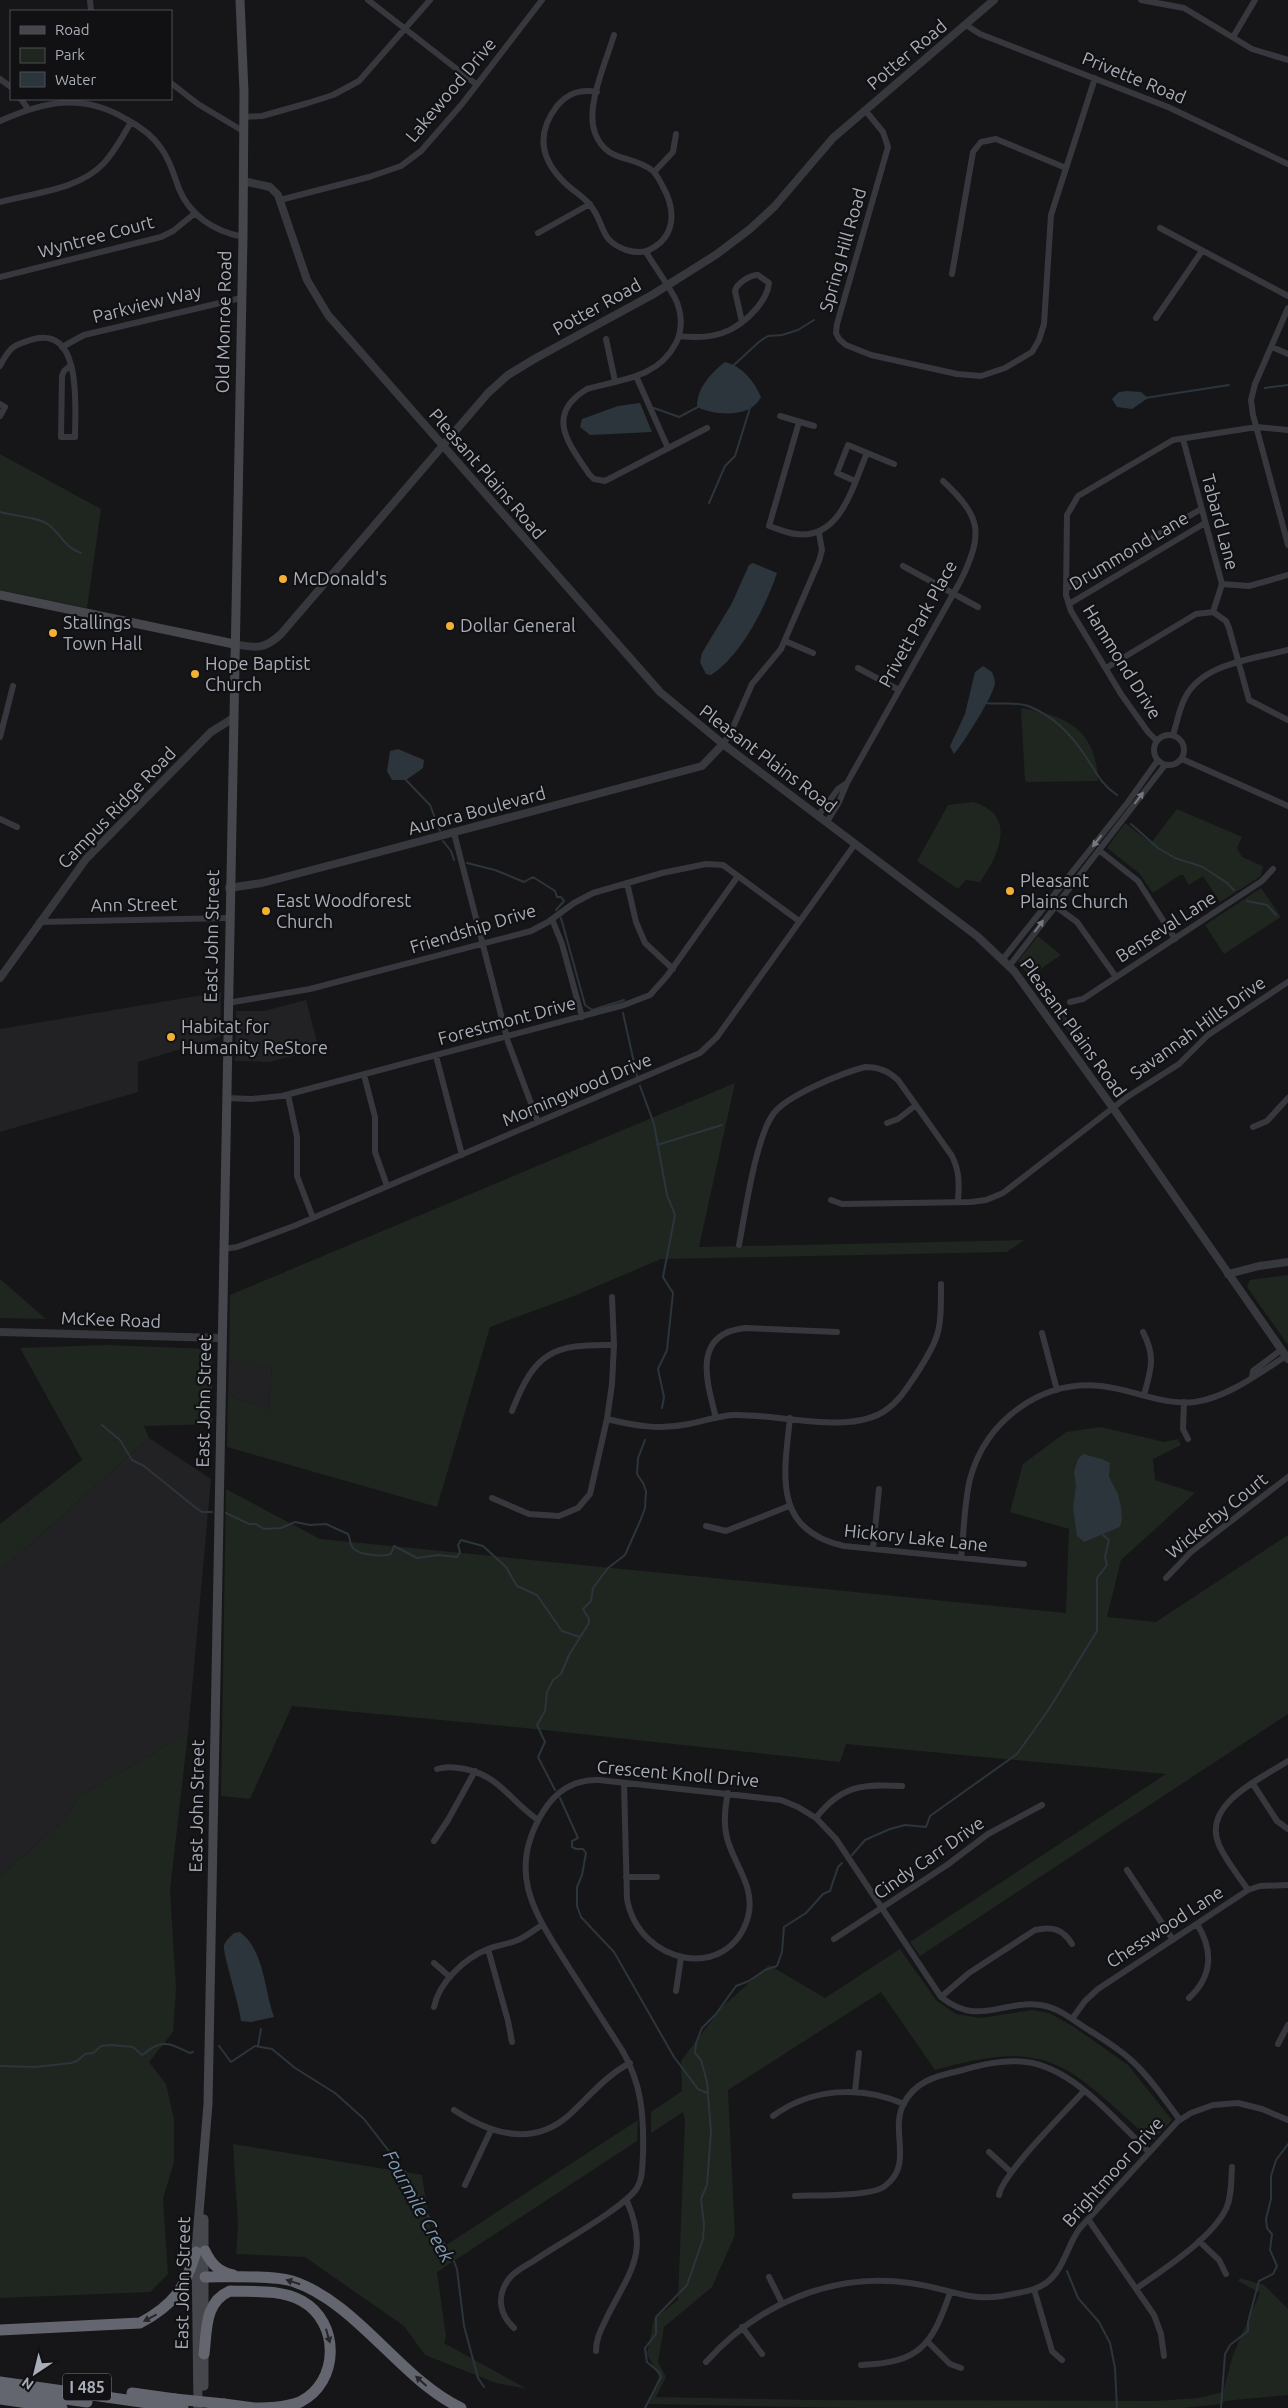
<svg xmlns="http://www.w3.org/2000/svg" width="1288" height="2408" font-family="Ubuntu,sans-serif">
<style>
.built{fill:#222225}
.green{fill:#1e261f}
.water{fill:#2c353c}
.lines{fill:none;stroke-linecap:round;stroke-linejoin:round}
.stream{stroke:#2c353c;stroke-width:2}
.minor{stroke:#37383d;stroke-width:6}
.tertiary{stroke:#37383d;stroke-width:8}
.secondary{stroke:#45474d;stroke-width:9}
.motorway{stroke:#63666e;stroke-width:11}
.motorway-bridge{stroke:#63666e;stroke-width:11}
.oneway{fill:#757881}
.oneway2{fill:#26262a}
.poi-dot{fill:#f2b134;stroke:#111113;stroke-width:2}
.labels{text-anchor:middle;stroke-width:4.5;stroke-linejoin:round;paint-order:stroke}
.shield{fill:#111113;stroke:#7b7e86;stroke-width:1}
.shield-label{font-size:16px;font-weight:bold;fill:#a8adb8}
.street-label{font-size:18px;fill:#a8adb8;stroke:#111113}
.poi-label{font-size:18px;fill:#a8adb8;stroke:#111113;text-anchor:start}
.water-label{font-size:19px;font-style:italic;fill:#7f9bb3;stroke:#111113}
</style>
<rect width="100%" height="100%" fill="#161618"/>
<path class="built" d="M221,992L220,1037L138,1062V1092L0,1132V1029Z
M306,1000L319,1049L270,1062L235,1061L236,1011H264Z
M229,1360L272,1364L269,1409L228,1396Z
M149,1438L211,1479L188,1733L78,1797L65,1819L0,1877V1571Z"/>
<path class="green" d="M0,454L101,509L87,608L0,590Z
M1021,708C1067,716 1096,729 1098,781L1027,782L1025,780Z
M973,802C1018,815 999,855 980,882L966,880L958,889L917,861L948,805Z
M1177,809L1242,837L1237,848L1242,857L1263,866L1261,876L1220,902L1203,876L1189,885L1183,875H1180L1153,893L1139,873L1107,848L1125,823L1151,843Z
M1261,888L1281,917L1224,954L1205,925Z
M1038,936L1061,955L1035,973L1086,1045L1081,1048L1018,961Z
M735,1083L699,1247L1024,1240L1007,1252L661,1259L574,1296L490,1327L437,1507L227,1447L228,1396L269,1409L272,1365L229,1360L230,1295Z
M1288,1275V1345L1247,1287L1250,1280Z
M0,1279L46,1319L0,1318Z
M106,1345L210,1349L212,1361V1424L144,1426L149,1438L0,1571V1524L82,1460L20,1348Z
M1101,1427L1164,1442L1178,1439L1181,1445L1153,1459L1155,1480L1195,1493L1121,1560L1107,1617L1156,1622L1288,1535V1714L920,1956L910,1942L1166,1774L846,1744L840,1762L525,1728L292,1706L250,1799L221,1796L226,1489L320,1539L1066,1613L1069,1529L1010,1512L1023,1464L1066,1432Z
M188,1733L170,1890L176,1989L173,2032L149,2062L166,2084L174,2119V2162L163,2199L168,2274L150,2292L0,2298V1877L65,1819L78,1797Z
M900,1949L936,2000L956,2014L981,2018L1033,2010L1049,2013L1074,2027L1128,2065L1172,2120L1152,2141C1068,2067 1053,2036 935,2070L881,1992L728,2090L735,2235L712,2287L664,2327L658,2362L666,2377L656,2397L812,2400L1156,2401L1198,2398L1223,2392L1233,2355L1260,2293L1238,2281L1240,2278L1264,2285L1288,2309V2395L1224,2401L1223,2404L1183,2408H858L648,2404L659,2377L647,2354L654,2319L678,2300L685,2120L683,2112L651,2133V2112L682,2091L681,2061L722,2007L769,1965L825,1998Z
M638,2120L637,2141L437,2272L446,2337L444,2343L527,2389L496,2383L425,2355L404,2326L305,2257L236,2254L238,2225L233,2144L422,2175L434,2253Z"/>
<path class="water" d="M725,362C742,366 754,381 761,397C751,418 716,416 697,407C697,388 710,374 725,362Z
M1127,391L1141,392L1148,398L1132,409L1117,407L1112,399L1119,392Z
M640,403L652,432L590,435L580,427L582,419L618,406Z
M753,563L777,573C766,606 741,656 711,675L706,674L700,662L702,653L732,603L749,565Z
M983,666L992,672C993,675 995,679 995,683C994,695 963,744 954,754L950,746L965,714L975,672Z
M398,749L424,760L423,768L406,780H392L387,771L390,751Z
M1083,1454L1102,1459L1110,1463L1109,1477L1118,1494L1121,1507L1122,1520L1120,1527L1084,1542L1077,1536L1073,1508L1076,1486L1074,1472L1078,1459Z
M240,1932C265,1951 264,1990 274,2017L251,2022L241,2021C240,2006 222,1952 224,1945C226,1940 231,1936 234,1933Z"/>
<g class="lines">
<path class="stream" d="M734,365L760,341L768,336L782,335L798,330L814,320
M1265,388L1288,385
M1145,398L1229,385
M654,408L679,417L698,407
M709,503L725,466L735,456L750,408
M0,512C13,516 39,517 49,525C61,534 65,548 81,553
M986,703C1000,705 1015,701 1028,706C1055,716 1073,736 1088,760C1097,774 1102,785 1117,795
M406,780L430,805L440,831
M1131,824L1158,848L1175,858L1203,867L1227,883L1234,890
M443,841L451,851L454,860
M467,863L495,870L524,882L533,877L555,891L557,897H561L564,901L556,910
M1247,901L1267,905L1276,915
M561,918L585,1005L592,1010L624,1000
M623,1013L637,1076
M640,1086L654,1124L667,1195L675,1215L663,1277L673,1293L667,1350L658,1369L664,1397L662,1408
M657,1145L722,1125
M102,1425L120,1440L132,1460L144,1466L196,1508L202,1512H212
M226,1513L249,1524H256L264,1529L281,1528L295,1522L310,1525L326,1524L348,1534C351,1539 349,1545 354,1549C361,1555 382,1557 391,1554L394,1546L417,1558L438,1555L457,1557L460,1552L458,1545L461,1540L483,1546L506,1567L517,1586L537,1595L562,1631L580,1637
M555,1790L538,1757L545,1742L537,1725L545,1711L547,1692L553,1680L561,1674L569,1655L589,1623V1619L583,1609L591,1601L593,1588L608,1568L625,1555L641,1519L645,1508L646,1491L643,1483L637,1474L638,1458L645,1440
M560,1798L578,1838L572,1841V1847L576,1849H583L586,1853L582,1875L577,1887V1906L581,1917L614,1952L674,2057L698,2089L707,2093
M852,1855L865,1840L890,1829L905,1825L926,1827L930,1816L1017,1754L1049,1709L1097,1631V1578L1107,1565L1105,1557L1109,1540L1103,1535
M219,2046L231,2062L255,2046L272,2049L295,2068L335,2093L364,2119L406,2173L424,2209L453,2259L457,2269L464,2326L478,2378L484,2387
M258,2046L261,2029
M0,2066L35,2067L71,2063L77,2061L85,2054L93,2053L101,2046L111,2045L133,2047L142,2055C146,2053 148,2050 152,2048C167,2039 176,2047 190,2053L193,2052
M1067,2271L1078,2298L1099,2322L1110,2343L1115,2368L1117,2408
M645,2408L661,2377L660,2373L647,2362L645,2348L656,2334V2317L687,2285L703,2239L704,2225L701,2199L707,2185L711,2132L707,2082L701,2060L695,2053L696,2043L702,2028L716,2014L736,1986L749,1981L765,1970L777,1966L782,1952L784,1927L806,1913L823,1894L830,1891L838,1867L842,1863
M1221,2408L1225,2354L1230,2345L1248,2331V2322L1259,2281L1273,2274L1277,2266L1270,2250L1272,2234L1267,2228L1266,2219L1271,2199V2176L1276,2160L1288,2144"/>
<path class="minor" d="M90,0L91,11
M368,0L476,84
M1141,0L1184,8L1252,49L1288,60
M966,25L980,34L1168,107L1288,164
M1233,37L1255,0
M0,79L11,87
M171,83L198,104L243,131
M597,92C580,89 568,93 557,106C536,133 540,159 565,183C573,191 583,196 590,205C606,224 598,240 626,250C633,252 643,253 649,250C676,237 676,210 663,187C660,181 657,175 653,171C632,154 607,164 595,133C585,107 606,62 614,35
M21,99L28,109
M865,110L883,132L888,147L837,324L836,333L839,339L846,345L871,355L957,374L981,376L1005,368L1032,352L1039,340L1044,324L1051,215L1095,78
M243,117L262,116L308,103L333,95L359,81L430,0
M0,121C45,101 82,93 126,119C139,126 153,136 161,148C170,160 174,175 179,189C191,217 214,231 243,237
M654,172L673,152L676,134
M280,200L369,177L401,166L421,151L462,104L542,0
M0,202C33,193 79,190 104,163C115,151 123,136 131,122
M1160,228L1288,296
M538,233L590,204
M646,252C655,267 666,282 675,298C682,312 683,329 676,343C658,378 622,379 587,389C544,415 569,444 589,474L594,479L605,481L707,428
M952,274L973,152L981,142L996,139L1066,168
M0,277L161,237L173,231L194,214
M1288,308L1255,384L1251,400L1253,415L1288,545
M1156,318L1202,251
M679,336C711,340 735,334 757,308C763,300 768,293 769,283L758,275C750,275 737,283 735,291L742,322
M606,339L615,381
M62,347L84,335L241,298
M1272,347L1288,354
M0,366C10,346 14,345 34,339C83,326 75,410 75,437H61L62,376L64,371L71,365
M636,376L668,448
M0,404L5,407L0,416
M780,416L814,426
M799,422L769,526C778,529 787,533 796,534C841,540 853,485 867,453
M1183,439L1222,584L1213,612
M855,481L837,473L848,445L894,464
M903,566L978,607
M1222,584L1249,586L1288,575
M1066,589L1201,509
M1069,604L1205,523
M785,641L813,653
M858,668L899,690
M1106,668L1196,614L1213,612L1226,621L1229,628L1249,700L1288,720
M1154 750a15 15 0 1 1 30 0a15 15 0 1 1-30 0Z
M1173,735C1177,723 1179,709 1185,698C1202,663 1254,659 1288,650
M0,737L13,686
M1157,741L1148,732L1121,694L1071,611L1066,595L1067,515L1078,496L1173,440L1257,427L1288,430
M723,744L730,734L752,684L781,649L819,561L822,550L819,533
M1182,759L1288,806
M847,783L961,580C984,532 981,517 943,481
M818,816L838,789L847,783L839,802L827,822
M0,819L17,827
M454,833L508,1042L538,1122
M1100,851L1138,881L1175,939
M627,883L636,922L645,943L673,969
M1055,906L1077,922L1116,977
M552,919L562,944L582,1017
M39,922L229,918
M1003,959L1128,802L1158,760
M1010,965L1165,765
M1070,1002L1083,999L1262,881L1273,869
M227,1003L310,989L531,931L548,922L574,903L593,893L662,873L706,864L723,865L799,921
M436,1056L462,1155
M364,1075L375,1117V1152L387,1186
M288,1095L297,1137V1176L313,1218
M226,1098L252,1099L282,1096L624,1005L650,995L667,976L738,876
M887,1123L898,1119L916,1105
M1253,1127L1267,1121L1288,1098
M831,1200L842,1204L971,1202L986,1200L1003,1193L1127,1097L1179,1064L1208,1035L1288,982
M739,1245C745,1214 756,1135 774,1113C788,1095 842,1073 865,1067C879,1067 888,1071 898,1080L952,1156C960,1172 959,1185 958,1202
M223,1249L237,1247L294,1226L700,1053L717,1037L855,844
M1143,1332C1156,1357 1151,1369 1144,1395
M1042,1333L1057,1390
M1252,1377L1253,1371L1281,1350
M1184,1402L1183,1429L1188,1439
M512,1411C535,1352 552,1344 614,1345
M716,1418C707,1382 691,1334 745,1328L837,1332
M790,1418C784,1474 772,1530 844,1546L1024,1564
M607,1419C635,1426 660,1430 689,1424C704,1421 718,1416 733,1415C777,1413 850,1436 886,1410C899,1401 907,1388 915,1376C941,1337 941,1330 941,1284
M492,1498L529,1514L559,1516L578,1508L590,1494L607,1419L612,1384L614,1345L612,1297
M706,1526L726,1531L789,1506
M873,1549L879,1489
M961,1558C964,1532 964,1504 970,1479C986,1420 1041,1380 1101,1386C1132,1389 1164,1406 1195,1402C1228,1397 1258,1374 1286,1356
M1166,1578L1191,1552L1288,1477
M437,1769C447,1766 455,1767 465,1769C500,1776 510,1801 538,1820
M624,1783L627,1899C639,1965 729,1983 748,1917C756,1887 734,1865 727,1838C723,1823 725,1807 728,1793
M1253,1784L1277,1821L1288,1829
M816,1818C841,1785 863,1784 902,1786
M434,1841L448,1820L475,1771
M1127,1870L1173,1940
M626,1877H657
M1248,1890C1239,1876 1226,1861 1219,1845C1201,1804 1261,1779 1288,1761
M834,1939L947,1865L988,1834L1042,1805
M488,1949L508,2021L512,2042
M434,1963L450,1977
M676,1991L681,1957
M941,1997L969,1973L1035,1930C1052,1926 1063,1929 1072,1944
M1189,1998C1212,1977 1214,1951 1197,1924
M434,2007C439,1982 465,1958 488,1949C498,1945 509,1944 518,1940C527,1936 534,1930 542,1925
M1072,2019L1085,2001L1098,1989L1248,1890L1260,1886L1288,1885
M1278,2044L1288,2025
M855,2092L859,2053
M454,2110C489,2133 531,2148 568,2116C588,2098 605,2076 630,2063
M773,2116C811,2088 861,2085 904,2104
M989,2152L1011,2172
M465,2185L491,2130
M999,2195C1002,2174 1067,2110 1084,2091
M795,2196C814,2195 871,2197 885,2186C914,2164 890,2133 903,2105C914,2082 935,2076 959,2071C980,2065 1004,2059 1026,2062C1074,2068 1115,2120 1149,2152
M1088,2219L1154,2315L1161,2334L1164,2356
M1199,2241L1219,2260L1226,2274
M769,2277L782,2303
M1137,2288C1164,2269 1211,2239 1226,2209C1232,2196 1231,2180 1232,2167
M1034,2289L1052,2351L1062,2360
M742,2327L762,2354
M514,2328C500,2315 496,2297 508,2280C514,2271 526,2266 535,2260C558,2244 624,2208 637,2188C643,2178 642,2167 643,2155C644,2116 642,2084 622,2050C604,2022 586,1994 568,1966C536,1915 505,1873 543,1812C555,1792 574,1779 599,1780L781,1800L798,1807L816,1818L836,1839L941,1997C978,2027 1001,2000 1040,2005C1057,2007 1070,2018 1084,2027C1100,2037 1117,2047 1131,2060C1150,2077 1164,2099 1180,2120
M928,2342L950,2364L961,2368
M596,2351C596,2337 602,2328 608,2315C631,2270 649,2252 627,2201
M706,2362C758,2304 832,2272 910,2283C954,2289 970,2305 1018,2293C1028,2291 1038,2289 1046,2283C1064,2270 1067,2245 1080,2228L1178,2121L1191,2113L1213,2105L1238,2103L1262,2109L1288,2120
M861,2365C920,2363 932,2345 950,2293"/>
<path class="tertiary" d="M243,181L270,187L278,195L307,280L328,315L660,692L723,744L977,936L1014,971L1113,1108L1288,1359
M234,644C256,648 264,650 281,634L488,393L508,375L536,358L652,295L717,254L750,229L774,207L833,138L994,0
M229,888L262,883L346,861L702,766L723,744
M0,978L86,859L211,732L232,719
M1228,1274L1259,1266L1288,1262
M0,1332L221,1338"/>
<path class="secondary" d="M0,595L234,644
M204,2326V2219
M204,2386V2349
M198,2408L196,2249L208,2104L243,237L244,92L240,0"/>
<path class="motorway" d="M205,2251C211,2264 219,2272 233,2275
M205,2277C227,2277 273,2275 292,2281C357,2302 400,2379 461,2408
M0,2330L140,2323C174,2305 185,2288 196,2252
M204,2354C207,2331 204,2302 230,2291C253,2292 281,2289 302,2301C340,2322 340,2382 300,2402C284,2408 267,2408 251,2408
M0,2382L183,2408
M0,2390L87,2402
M132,2393L175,2399
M0,2399L62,2408
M224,2404L254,2408"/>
<path class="motorway-bridge" d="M175,2399L224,2404"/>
</g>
<defs><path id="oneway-solid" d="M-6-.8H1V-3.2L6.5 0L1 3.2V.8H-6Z" transform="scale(1.25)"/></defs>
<g class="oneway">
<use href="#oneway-solid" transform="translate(1139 798) rotate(-53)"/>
<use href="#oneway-solid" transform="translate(1097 841) rotate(128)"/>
<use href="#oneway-solid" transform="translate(1039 926) rotate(-53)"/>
</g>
<g class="oneway2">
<use href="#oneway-solid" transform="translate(293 2282) rotate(-162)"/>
<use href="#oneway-solid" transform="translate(150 2318) rotate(152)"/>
<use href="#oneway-solid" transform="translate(328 2336) rotate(74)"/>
<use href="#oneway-solid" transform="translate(421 2381) rotate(-138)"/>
</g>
<g class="poi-dot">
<circle cx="283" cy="579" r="5"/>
<circle cx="450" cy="626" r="5"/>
<circle cx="53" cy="633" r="5"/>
<circle cx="195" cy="674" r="5"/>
<circle cx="1010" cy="891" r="5"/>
<circle cx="266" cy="911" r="5"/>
<circle cx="171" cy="1037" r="5"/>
</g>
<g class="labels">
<rect class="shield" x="63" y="2373.5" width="48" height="27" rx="4"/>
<g class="shield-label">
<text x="87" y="2393">I 485</text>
</g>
<g class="street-label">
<text transform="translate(907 55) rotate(-40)" y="6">Potter Road</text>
<text transform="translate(1134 78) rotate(22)" y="6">Privette Road</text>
<text transform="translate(451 90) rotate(-50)" y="6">Lakewood Drive</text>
<text transform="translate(96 237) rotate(-15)" y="6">Wyntree Court</text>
<text transform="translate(843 250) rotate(-74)" y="6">Spring Hill Road</text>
<text transform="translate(147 304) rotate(-14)" y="6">Parkview Way</text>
<text transform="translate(597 307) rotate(-29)" y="6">Potter Road</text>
<text transform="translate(224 322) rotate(-89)" y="6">Old Monroe Road</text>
<text transform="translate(487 474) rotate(49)" y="6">Pleasant Plains Road</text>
<text transform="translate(1220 522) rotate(75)" y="6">Tabard Lane</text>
<text transform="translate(1129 551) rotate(-31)" y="6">Drummond Lane</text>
<text transform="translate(918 624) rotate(-61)" y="6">Privett Park Place</text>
<text transform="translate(1122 662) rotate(58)" y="6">Hammond Drive</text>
<text transform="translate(768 759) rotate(37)" y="6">Pleasant Plains Road</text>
<text transform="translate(117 808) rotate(-46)" y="6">Campus Ridge Road</text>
<text transform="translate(477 811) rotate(-15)" y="6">Aurora Boulevard</text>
<text transform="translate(134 905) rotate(-1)" y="6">Ann Street</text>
<text transform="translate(1166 927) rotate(-33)" y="6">Benseval Lane</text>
<text transform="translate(473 929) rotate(-17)" y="6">Friendship Drive</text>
<text transform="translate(212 936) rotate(-89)" y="6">East John Street</text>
<text transform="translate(507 1021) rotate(-15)" y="6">Forestmont Drive</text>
<text transform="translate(1073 1028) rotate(54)" y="6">Pleasant Plains Road</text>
<text transform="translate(1198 1028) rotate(-36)" y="6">Savannah Hills Drive</text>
<text transform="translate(577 1090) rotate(-23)" y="6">Morningwood Drive</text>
<text transform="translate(111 1320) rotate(2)" y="6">McKee Road</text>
<text transform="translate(204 1401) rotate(-89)" y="6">East John Street</text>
<text transform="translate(1217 1516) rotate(-39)" y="6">Wickerby Court</text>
<text transform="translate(916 1538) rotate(6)" y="6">Hickory Lake Lane</text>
<text transform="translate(678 1774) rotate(5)" y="6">Crescent Knoll Drive</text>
<text transform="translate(197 1806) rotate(-89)" y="6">East John Street</text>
<text transform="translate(929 1858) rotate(-35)" y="6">Cindy Carr Drive</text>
<text transform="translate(1165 1927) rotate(-33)" y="6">Chesswood Lane</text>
<text transform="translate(1113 2172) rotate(-48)" y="6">Brightmoor Drive</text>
<text transform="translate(183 2283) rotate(-89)" y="6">East John Street</text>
</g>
<g class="poi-label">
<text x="293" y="585">McDonald's</text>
<text x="63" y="629">Stallings<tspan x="63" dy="21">Town Hall</tspan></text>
<text x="460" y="632">Dollar General</text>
<text x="205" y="670">Hope Baptist<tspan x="205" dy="21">Church</tspan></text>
<text x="1020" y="887">Pleasant<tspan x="1020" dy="21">Plains Church</tspan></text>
<text x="276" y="907">East Woodforest<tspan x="276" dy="21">Church</tspan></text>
<text x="181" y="1033">Habitat for<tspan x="181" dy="21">Humanity ReStore</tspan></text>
</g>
<g class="water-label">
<text transform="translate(419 2206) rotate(61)" y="7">Fourmile Creek</text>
</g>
</g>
<rect x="10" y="10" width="162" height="90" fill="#111113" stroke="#4d4f55"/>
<rect x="20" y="26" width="25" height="8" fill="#45474d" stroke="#4d4f55"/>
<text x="55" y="35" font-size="15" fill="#a8adb8">Road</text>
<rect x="20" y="48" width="25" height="15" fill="#1e261f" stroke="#4d4f55"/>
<text x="55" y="60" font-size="15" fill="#a8adb8">Park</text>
<rect x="20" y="72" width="25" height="15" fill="#2c353c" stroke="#4d4f55"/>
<text x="55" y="85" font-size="15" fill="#a8adb8">Water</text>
<g transform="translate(35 2373) rotate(215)" stroke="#111113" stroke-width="4" paint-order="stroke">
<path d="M0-4L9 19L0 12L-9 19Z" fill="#a8adb8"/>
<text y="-8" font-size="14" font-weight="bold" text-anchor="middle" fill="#a8adb8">N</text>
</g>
</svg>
